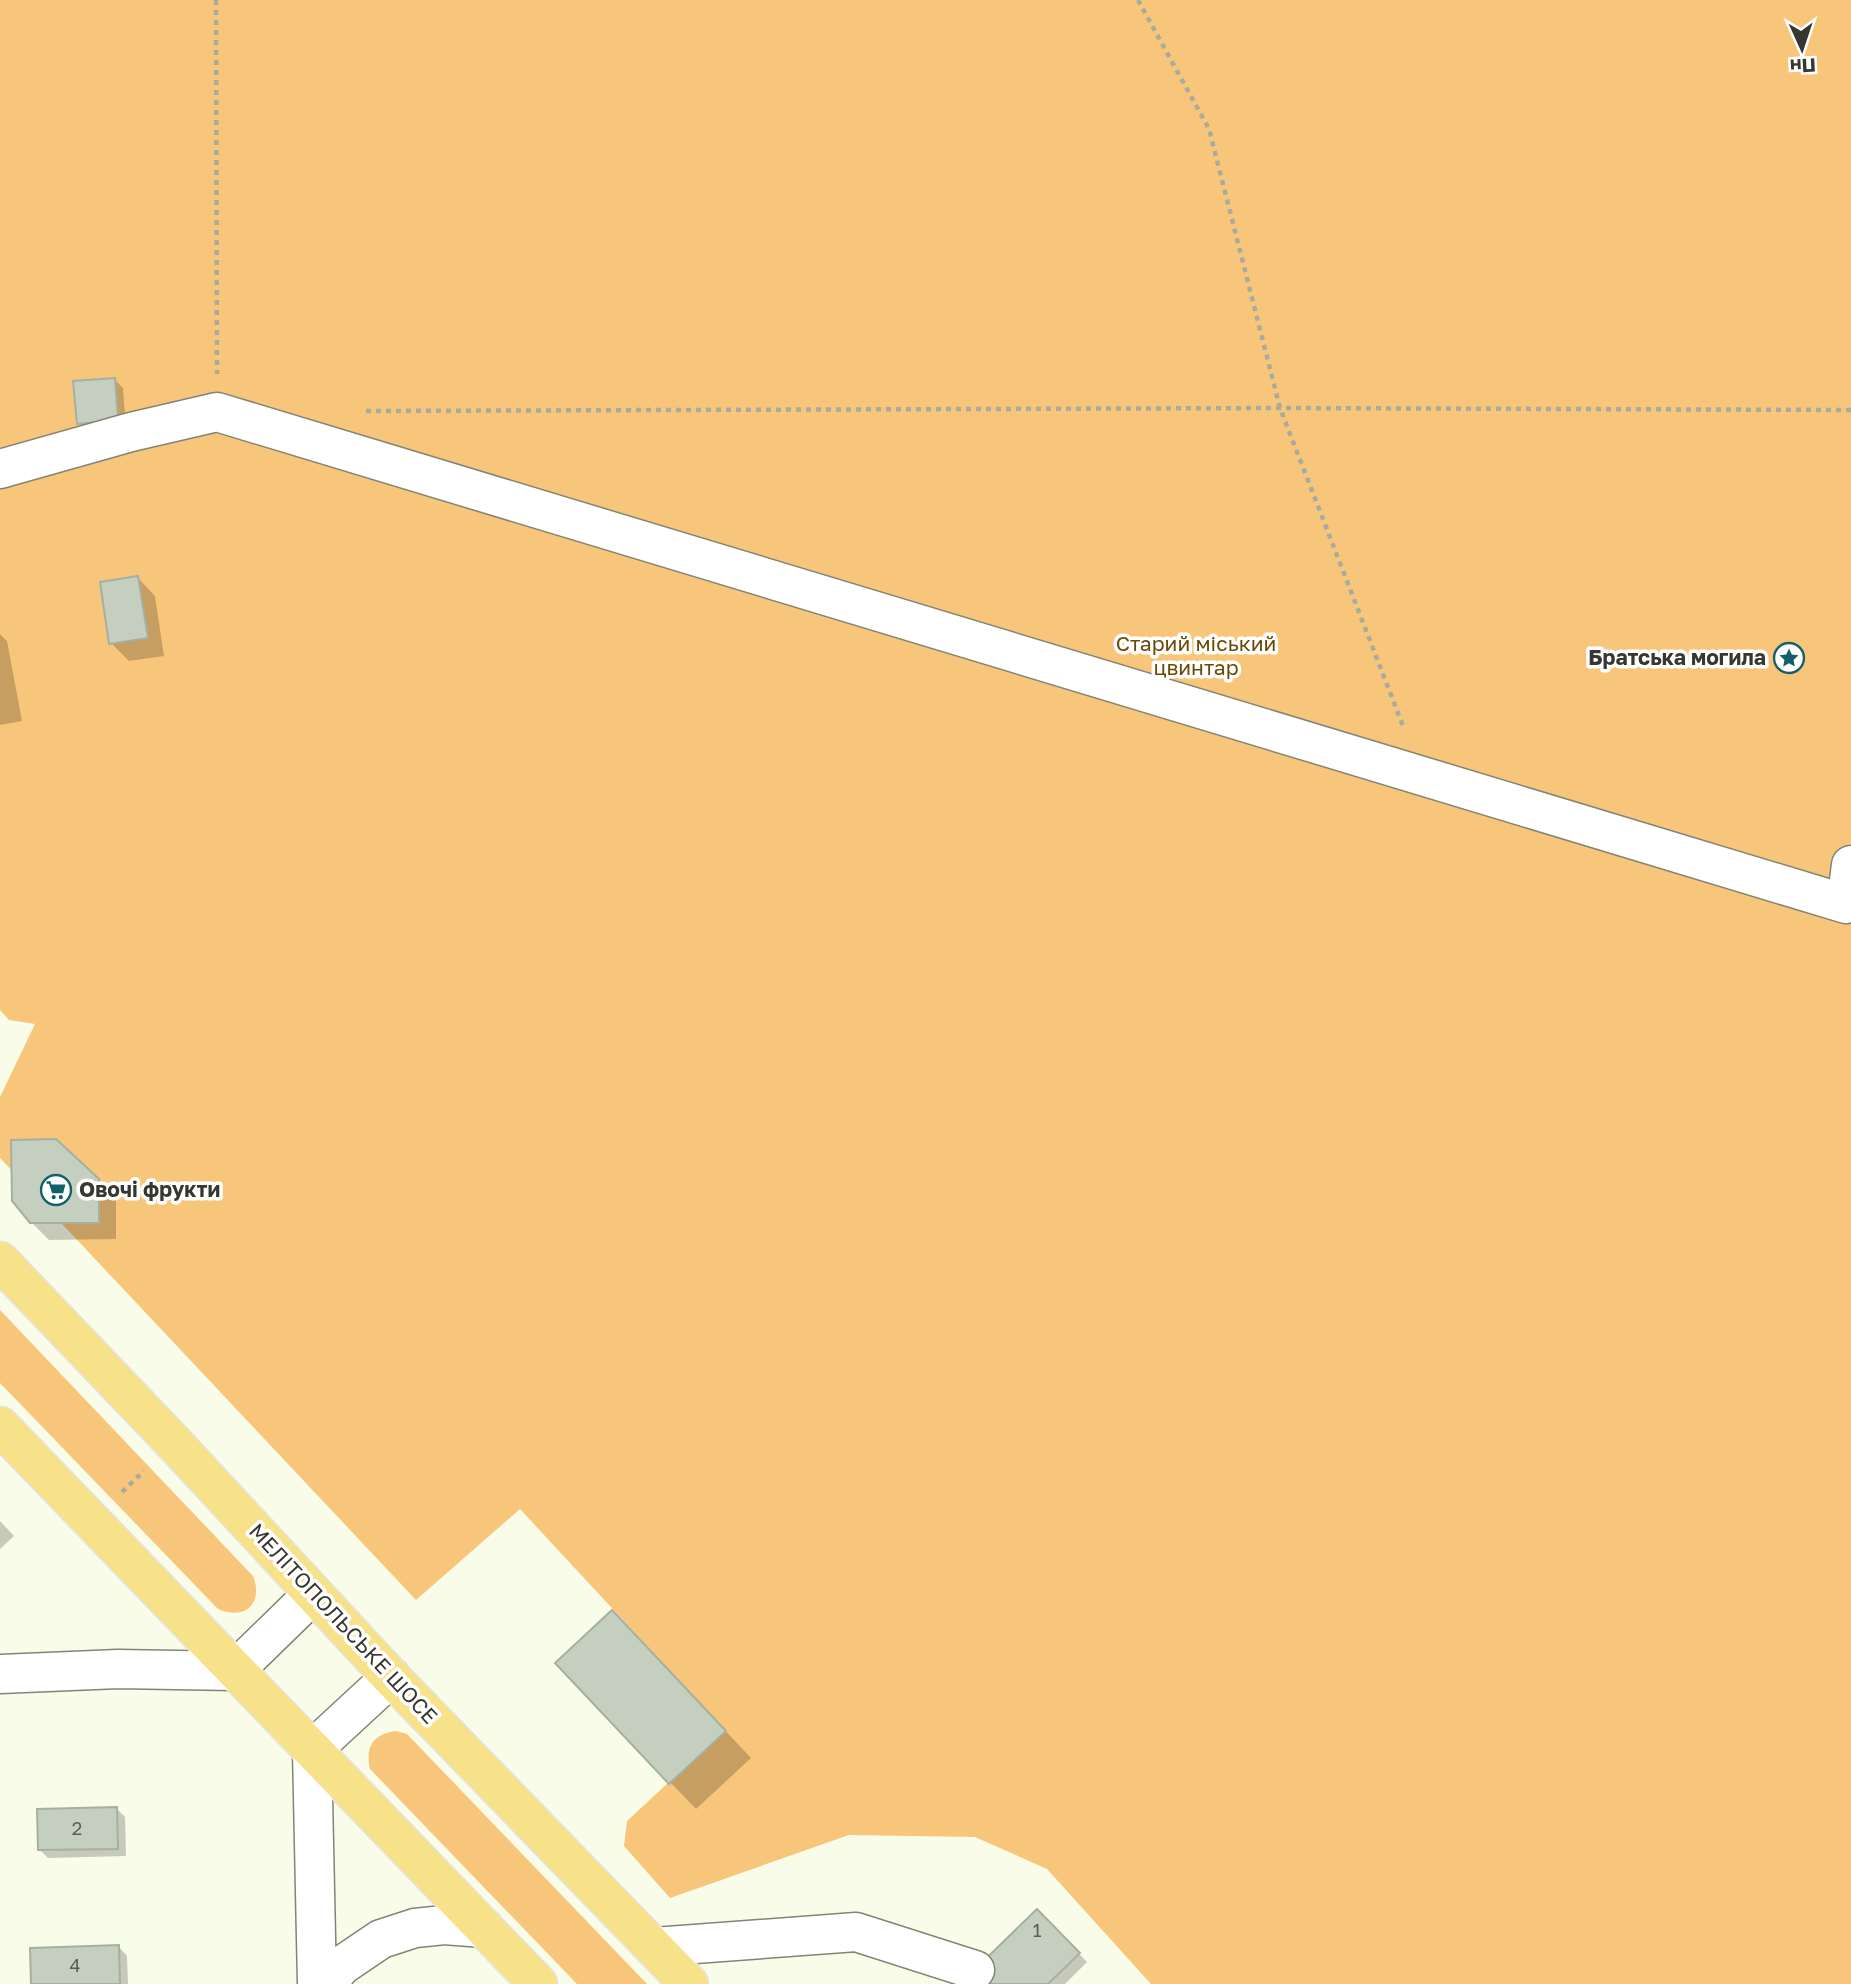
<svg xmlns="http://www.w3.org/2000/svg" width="1851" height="1984" font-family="'Golos Text',sans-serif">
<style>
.green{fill:#f8c67b}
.shadow{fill:#0003}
.building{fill:#c5cfbf;stroke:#a6b0a0;stroke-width:2}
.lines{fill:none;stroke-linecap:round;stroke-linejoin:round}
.minor-casing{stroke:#828574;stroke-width:41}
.major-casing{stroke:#e3e3e2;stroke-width:41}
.path{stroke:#a9ab9d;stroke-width:4.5;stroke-dasharray:5 5;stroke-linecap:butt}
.minor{stroke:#fff;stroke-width:38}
.major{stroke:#f7e28a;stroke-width:38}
.labels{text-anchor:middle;stroke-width:7;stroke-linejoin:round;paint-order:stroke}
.number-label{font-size:18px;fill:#5a5e54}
.park-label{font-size:21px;fill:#6c4904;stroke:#fff}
.poi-label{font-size:21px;font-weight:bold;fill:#363830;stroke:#fff;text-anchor:end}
.street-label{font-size:21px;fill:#363830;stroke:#fff}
</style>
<rect width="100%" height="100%" fill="#f9fce9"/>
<path class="green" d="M0,0H1851V1984H1151L1047,1869L975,1837L849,1835L670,1898L624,1846L627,1821L725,1730L520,1509L416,1600L0,1158V1097L35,1024L9,1020L0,1010Z
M0,1310L253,1576C264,1603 245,1621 218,1609L0,1383Z
M396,1731L407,1734L647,1984H577L370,1769C365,1747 373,1734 396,1731Z"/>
<path class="shadow" d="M114,379L123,388L126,428L87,431L79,423Z
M138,578L155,596L164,656L129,661L111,643Z
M0,634L7,641L22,721L0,725Z
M98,1180L116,1199V1239L49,1240L31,1222Z
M0,1521L14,1536L0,1549Z
M638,1638L751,1758L696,1809L670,1782Z
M117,1809L125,1817L126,1856L48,1858L39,1849Z
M1037,1911L1087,1962L1065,1984H962Z
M119,1947L127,1956L128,1984H33Z"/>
<path class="building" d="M115,378L118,420L77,424L73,381Z
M138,576L148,638L109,644L100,582Z
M56,1139L99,1179V1223H30L12,1201L11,1140Z
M612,1610L726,1731L669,1784L555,1663Z
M117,1807L118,1849L38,1850L37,1809Z
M1037,1909L1080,1953L1048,1984H960Z
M119,1945L120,1984H31L30,1948Z"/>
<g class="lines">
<g class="minor-casing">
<path id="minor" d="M0,469L131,432L217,412L1846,904L1851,865
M0,1674L118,1669L234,1671L313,1594
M654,1947L856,1932L975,1970
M317,1984L312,1750L391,1677
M327,1984L341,1966L381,1939L415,1928L444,1925L484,1928"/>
</g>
<g class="major-casing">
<path id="major" d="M0,1261L174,1443L391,1677L689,1984
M0,1426L538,1984"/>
</g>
<path class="path" d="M216,0L217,374
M1138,0L1209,129L1280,408L1403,726
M366,411L1280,408L1851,410
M122,1492L144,1471"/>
<use href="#minor" class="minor"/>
<use href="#major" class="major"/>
</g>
<defs>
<g id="sight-ring" transform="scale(1.575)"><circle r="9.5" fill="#fff" stroke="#13606b" stroke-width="1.5"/><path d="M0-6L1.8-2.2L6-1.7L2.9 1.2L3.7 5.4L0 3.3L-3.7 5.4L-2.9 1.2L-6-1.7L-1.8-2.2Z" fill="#13606b"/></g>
<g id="supermarket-ring" transform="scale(1.575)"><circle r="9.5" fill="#fff" stroke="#13606b" stroke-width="1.5"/><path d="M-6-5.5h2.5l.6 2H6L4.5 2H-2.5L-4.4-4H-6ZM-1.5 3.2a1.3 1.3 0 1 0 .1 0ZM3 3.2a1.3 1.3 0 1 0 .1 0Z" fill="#13606b"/></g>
</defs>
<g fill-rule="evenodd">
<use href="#sight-ring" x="1789" y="658"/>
<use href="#supermarket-ring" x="56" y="1190"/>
</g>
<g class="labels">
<g class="number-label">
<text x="77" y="1835">2</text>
<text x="1037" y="1937">1</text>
<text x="75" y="1972">4</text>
</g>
<g class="park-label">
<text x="1196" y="651">Старий міський<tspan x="1196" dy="24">цвинтар</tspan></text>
</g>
<g class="poi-label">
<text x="1766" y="665">Братська могила</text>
<text x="79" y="1197" text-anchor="start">Овочі фрукти</text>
</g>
<g class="street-label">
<text transform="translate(343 1624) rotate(47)" y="7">МЕЛІТОПОЛЬСЬКЕ ШОСЕ</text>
</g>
</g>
<g transform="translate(1802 49) rotate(177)" stroke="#ffffff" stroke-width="5" paint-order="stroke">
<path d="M0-5L12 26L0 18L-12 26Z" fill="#363830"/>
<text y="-10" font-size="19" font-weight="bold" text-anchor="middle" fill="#363830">Пн</text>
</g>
</svg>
